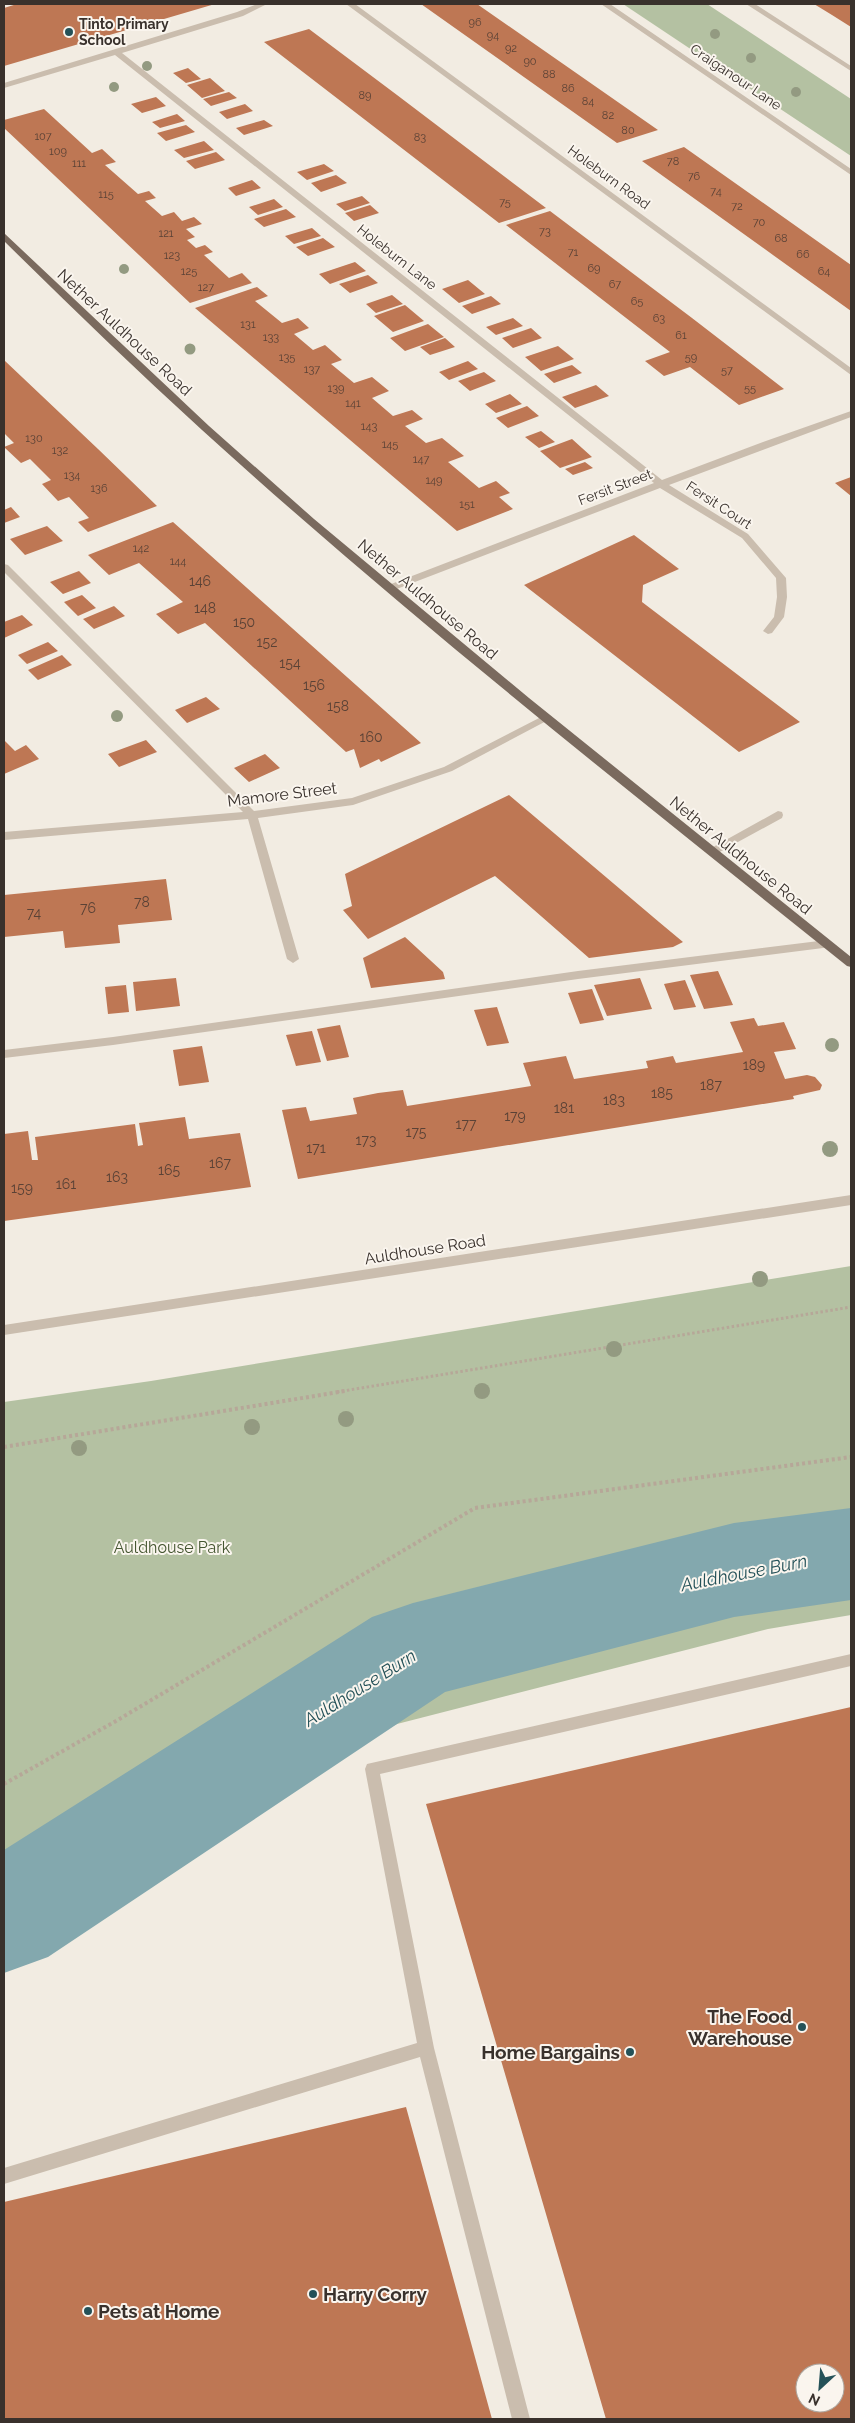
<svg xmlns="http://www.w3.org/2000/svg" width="855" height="2423" font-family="Raleway,sans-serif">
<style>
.green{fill:#b4c1a2}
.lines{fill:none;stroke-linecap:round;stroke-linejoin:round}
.river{fill:#83a8ae;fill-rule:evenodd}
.building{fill:#be7754;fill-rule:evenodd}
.path-far1{stroke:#b6a798;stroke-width:3;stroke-dasharray:2.5 2.5;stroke-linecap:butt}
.path{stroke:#b6a798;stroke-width:4;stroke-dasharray:3 3;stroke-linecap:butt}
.minor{fill:#cabdae;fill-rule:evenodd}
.major{fill:#7a6a5e;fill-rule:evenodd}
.tree{fill:#939a81}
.poi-dot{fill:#245158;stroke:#faf5ee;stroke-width:2}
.labels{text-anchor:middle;stroke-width:4;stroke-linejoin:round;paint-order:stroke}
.far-number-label{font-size:11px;fill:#5a4236}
.far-poi-label{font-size:14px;font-weight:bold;fill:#39312c;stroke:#faf5ee;text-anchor:start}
.far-street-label{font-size:14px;fill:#39312c;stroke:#faf5ee}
.number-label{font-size:14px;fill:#5a4236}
.street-label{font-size:16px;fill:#39312c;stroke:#faf5ee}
.park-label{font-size:16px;fill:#455631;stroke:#faf5ee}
.water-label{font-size:18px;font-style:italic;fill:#245158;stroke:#faf5ee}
.near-poi-label{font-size:19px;font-weight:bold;fill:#39312c;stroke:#faf5ee;text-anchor:end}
</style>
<rect width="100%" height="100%" fill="#f2ece2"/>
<path class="green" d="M623,4H707L851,99V156Z
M851,1266V1615L768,1629L397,1724L169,1832L4,1950V1402L151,1381Z"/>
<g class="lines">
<path class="river" d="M851,1508V1600L734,1617L445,1692L48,1957L4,1973V1850L372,1617L413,1603L734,1523Z"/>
</g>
<path class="building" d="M17,4H215L4,66V8Z
M421,4H477L658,130L617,143Z
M814,4H851V27L832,15Z
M309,29L397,95L546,208L499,223L264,42Z
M188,68L201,79L186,83L173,73Z
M210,78L225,91L202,98L187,85Z
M229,92L237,98L211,106L203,99Z
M156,97L166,106L142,113L131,104Z
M245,104L253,111L227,119L219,112Z
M44,109L92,153L102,149L116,162L105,165L138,194L149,191L156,198L145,201L162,216L174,212L182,221L194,217L202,224L186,229L195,237L187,240L196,248L205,245L213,252L204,255L229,278L242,273L252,283L190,303L4,128V120Z
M177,114L185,121L160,128L152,122Z
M264,120L273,126L244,135L236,128Z
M186,125L195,132L166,141L157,133Z
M204,141L214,150L184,158L174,150Z
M684,147L851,265V311L642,161Z
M216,152L225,160L195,169L186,161Z
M324,164L334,171L307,180L297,172Z
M336,175L347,183L321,192L311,183Z
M252,180L261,188L236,196L228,188Z
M362,196L370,203L345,211L336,204Z
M274,199L283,207L258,215L249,207Z
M370,205L379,213L354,221L345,213Z
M286,209L296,217L264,227L254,219Z
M550,211L692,318L784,389L739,405L690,367L664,376L645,361L670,352L506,225Z
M312,228L321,236L294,244L285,236Z
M323,238L335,247L308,256L296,247Z
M355,262L366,271L330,284L319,274Z
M368,275L378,283L350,293L339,284Z
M468,280L485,294L459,303L442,289Z
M257,287L268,296L255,301L282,323L298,318L309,328L294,334L313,350L325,345L342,360L331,364L354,383L372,377L389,391L372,398L393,416L412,410L423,419L405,426L426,443L442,438L464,456L448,462L479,488L496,481L510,493L499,497L513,509L457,531L195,308Z
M392,295L403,304L376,313L366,304Z
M491,296L501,304L472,314L462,306Z
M405,305L424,321L393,332L374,316Z
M513,318L523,326L496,335L486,327Z
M428,324L444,337L405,351L390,338Z
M531,328L542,338L513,348L502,338Z
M445,338L455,347L430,355L420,347Z
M558,346L574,359L541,371L525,357Z
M4,360L98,449L157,506L88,532L78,522L89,518L69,497L58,501L42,484L51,480L30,459L21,463L4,447L14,443L4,433Z
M468,361L478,369L449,380L439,372Z
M572,365L582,373L554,383L544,374Z
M484,372L496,381L470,391L458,381Z
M596,385L609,396L575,408L562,397Z
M510,394L522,404L496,413L485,404Z
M527,406L539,416L508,428L496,418Z
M541,431L555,442L539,448L525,437Z
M572,439L592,457L560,468L540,451Z
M585,462L593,468L573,475L565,469Z
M851,477V496L835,483Z
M11,507L20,517L4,523V510Z
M173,522L283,620L421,743L381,762L379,759L360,768L354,749L346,752L205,623L178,634L156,614L183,602L139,563L109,575L88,555Z
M47,526L63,541L25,555L10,539Z
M634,535L679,569L643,585L642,602L800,722L739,752L524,585Z
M79,571L91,583L63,594L50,582Z
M82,595L96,608L78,616L64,602Z
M114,606L125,616L94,629L83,619Z
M22,615L33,625L4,638V622Z
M48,642L58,651L27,664L18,655Z
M62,655L72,665L38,680L28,670Z
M206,697L220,709L187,723L175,710Z
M4,740L15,751L26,745L39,759L4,774Z
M146,740L157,752L119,767L108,754Z
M265,754L280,768L249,782L234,768Z
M509,795L659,922L683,942L673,947L589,958L495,876L368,939L343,910L352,906L345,874Z
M166,879L172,920L118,925L120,943L65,948L63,931L4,937V895Z
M405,937L443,972L445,979L371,988L363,958Z
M718,971L733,1005L704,1009L690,975Z
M176,978L180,1006L136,1011L133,982Z
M640,978L652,1009L607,1016L594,985Z
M685,980L696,1007L674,1010L664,984Z
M126,985L129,1012L108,1014L105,987Z
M592,989L604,1020L580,1024L568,993Z
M497,1007L509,1043L487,1046L474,1010Z
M754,1018L758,1026L784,1022L796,1049L774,1052L785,1079L807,1075L815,1077L822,1085L820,1090L793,1096L794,1099L298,1179L282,1110L306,1107L310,1121L357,1114L353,1098L378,1093L403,1090L407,1106L531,1086L523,1063L566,1056L574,1079L648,1068L646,1061L673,1056L676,1063L743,1052L730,1022Z
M340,1025L349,1057L327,1061L317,1029Z
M312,1031L321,1062L296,1066L286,1035Z
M202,1046L209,1082L179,1086L173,1050Z
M185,1117L189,1139L240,1133L251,1187L4,1221V1134L28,1131L32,1160H38L35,1137L135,1124L138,1146L143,1145L139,1123Z
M851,1707V2419H606L426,1804ZM805,2373H835V2403H805Z
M406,2107L492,2419H4V2202Z"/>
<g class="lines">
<path class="path-far1" d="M337,1392L851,1307"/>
<path class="path" d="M4,1447L345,1391
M4,1784L116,1721L475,1508L851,1457"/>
<path class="minor" d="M257,4H267L243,16L122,53L662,480L763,442L851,411V417L669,485L748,534L786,578L787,597L784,617L772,633L768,634L763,631L774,617L777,597L776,578L742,538L660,488L394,590H386V586L654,483L115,55L4,88V83L237,12Z
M346,4H355L851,368V375Z
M601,4H610L851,169V175Z
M746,4H755L851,66V71Z
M4,564L8,565L254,811L352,798L444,767L543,716H551L552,718L452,771L353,805L258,818L299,959L293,963L287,959L248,819L4,840V832L243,812L4,572Z
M778,811L782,812L783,815L782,818L716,854L712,855L706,851Z
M827,940L833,944L831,947L578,979L113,1045L4,1058V1050L113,1037L578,971Z
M851,1195V1205L4,1335V1325Z
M851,1654V1666L380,1774L434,2048L530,2419H512L420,2057L4,2184V2168L417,2043L365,1769L367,1764Z"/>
<path class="major" d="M4,233L209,426L314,519L529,698L851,957V967L847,966C629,791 409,618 202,430C134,368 69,305 4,241Z"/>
</g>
<g class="tree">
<circle cx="715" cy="34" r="5"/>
<circle cx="751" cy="58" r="5"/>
<circle cx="147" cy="66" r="5"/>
<circle cx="114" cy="87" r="5"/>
<circle cx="796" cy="92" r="5"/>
<circle cx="124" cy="269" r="5"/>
<circle cx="190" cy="349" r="5.5"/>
<circle cx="117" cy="716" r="6"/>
<circle cx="832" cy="1045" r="7"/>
<circle cx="830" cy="1149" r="8"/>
<circle cx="760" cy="1279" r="8"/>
<circle cx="614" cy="1349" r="8"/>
<circle cx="482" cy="1391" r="8"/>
<circle cx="346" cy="1419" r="8"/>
<circle cx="252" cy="1427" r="8"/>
<circle cx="79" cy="1448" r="8"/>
</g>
<g class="poi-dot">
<circle cx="69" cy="32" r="5"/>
<circle cx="802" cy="2027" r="5"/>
<circle cx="630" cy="2052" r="5"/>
<circle cx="313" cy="2294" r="5"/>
<circle cx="88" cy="2311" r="5"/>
</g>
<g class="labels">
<g class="far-number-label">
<text x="475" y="26">96</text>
<text x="493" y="39">94</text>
<text x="511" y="52">92</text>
<text x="530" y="65">90</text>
<text x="549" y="78">88</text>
<text x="568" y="92">86</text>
<text x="365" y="99">89</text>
<text x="588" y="105">84</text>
<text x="608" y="119">82</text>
<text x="628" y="134">80</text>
<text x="43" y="140">107</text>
<text x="420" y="141">83</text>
<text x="58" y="155">109</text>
<text x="673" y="165">78</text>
<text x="79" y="167">111</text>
<text x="694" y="180">76</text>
<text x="716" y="195">74</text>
<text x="106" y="198">115</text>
<text x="505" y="206">75</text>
<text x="737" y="210">72</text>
<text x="759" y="226">70</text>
<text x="545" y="235">73</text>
<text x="166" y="237">121</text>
<text x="781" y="242">68</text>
<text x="573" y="256">71</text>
<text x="803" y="258">66</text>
<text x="172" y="259">123</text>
<text x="594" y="272">69</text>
<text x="189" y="275">125</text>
<text x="824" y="275">64</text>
<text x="615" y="288">67</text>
<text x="206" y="291">127</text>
<text x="637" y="305">65</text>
<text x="659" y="322">63</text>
<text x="248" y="328">131</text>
<text x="681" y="339">61</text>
<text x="271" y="341">133</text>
<text x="287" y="361">135</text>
<text x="691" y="361">59</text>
<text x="312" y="373">137</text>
<text x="727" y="374">57</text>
<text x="336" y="392">139</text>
<text x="750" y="392">55</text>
<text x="353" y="407">141</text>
<text x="369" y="430">143</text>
<text x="34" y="442">130</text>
<text x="390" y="448">145</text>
<text x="60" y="454">132</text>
<text x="421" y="463">147</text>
<text x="72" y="479">134</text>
<text x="434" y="484">149</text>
<text x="99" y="492">136</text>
<text x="467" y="508">151</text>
<text x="141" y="552">142</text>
<text x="178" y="565">144</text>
</g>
<g class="far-poi-label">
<text x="79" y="29">Tinto Primary<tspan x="79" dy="16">School</tspan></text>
</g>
<g class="far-street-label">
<text transform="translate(736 77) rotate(34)" y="5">Craiganour Lane</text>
<text transform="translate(609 177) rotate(36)" y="5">Holeburn Road</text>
<text transform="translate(397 257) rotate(38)" y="5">Holeburn Lane</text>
<text transform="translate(615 487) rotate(-21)" y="5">Fersit Street</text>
<text transform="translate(719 505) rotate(33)" y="5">Fersit Court</text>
</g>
<g class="number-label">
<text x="200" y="586">146</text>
<text x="205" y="613">148</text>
<text x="244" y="627">150</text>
<text x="267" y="647">152</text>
<text x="290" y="668">154</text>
<text x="314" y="690">156</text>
<text x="338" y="711">158</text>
<text x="371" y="742">160</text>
<text x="142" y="907">78</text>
<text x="88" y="913">76</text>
<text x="34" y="918">74</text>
<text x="754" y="1070">189</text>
<text x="711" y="1090">187</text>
<text x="662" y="1098">185</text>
<text x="614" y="1105">183</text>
<text x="564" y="1113">181</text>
<text x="515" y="1121">179</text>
<text x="466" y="1129">177</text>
<text x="416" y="1137">175</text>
<text x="366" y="1145">173</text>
<text x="316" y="1153">171</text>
<text x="220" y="1168">167</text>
<text x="169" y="1175">165</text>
<text x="117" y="1182">163</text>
<text x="66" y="1189">161</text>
<text x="22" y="1193">159</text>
</g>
<g class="street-label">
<text transform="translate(125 332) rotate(43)" y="6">Nether Auldhouse Road</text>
<text transform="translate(428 599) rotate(40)" y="6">Nether Auldhouse Road</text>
<text transform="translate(282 794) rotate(-7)" y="6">Mamore Street</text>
<text transform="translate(741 855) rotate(39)" y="6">Nether Auldhouse Road</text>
<text transform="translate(425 1249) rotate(-9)" y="6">Auldhouse Road</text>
</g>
<g class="park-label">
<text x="172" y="1553">Auldhouse Park</text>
</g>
<g class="water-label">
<text transform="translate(744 1573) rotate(-11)" y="6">Auldhouse Burn</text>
<text transform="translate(360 1688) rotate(-32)" y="6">Auldhouse Burn</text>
</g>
<g class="near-poi-label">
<text x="792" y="2023">The Food<tspan x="792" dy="22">Warehouse</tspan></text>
<text x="620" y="2059">Home Bargains</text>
<text x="323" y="2301" text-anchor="start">Harry Corry</text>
<text x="98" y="2318" text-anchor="start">Pets at Home</text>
</g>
</g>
<rect width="855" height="2423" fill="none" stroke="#39312c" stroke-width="10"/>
<g transform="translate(820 2388) rotate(206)"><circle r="24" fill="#faf5ee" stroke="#ada7a0"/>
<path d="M0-4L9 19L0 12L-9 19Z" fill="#245158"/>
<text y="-8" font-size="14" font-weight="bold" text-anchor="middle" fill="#39312c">N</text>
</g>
</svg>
